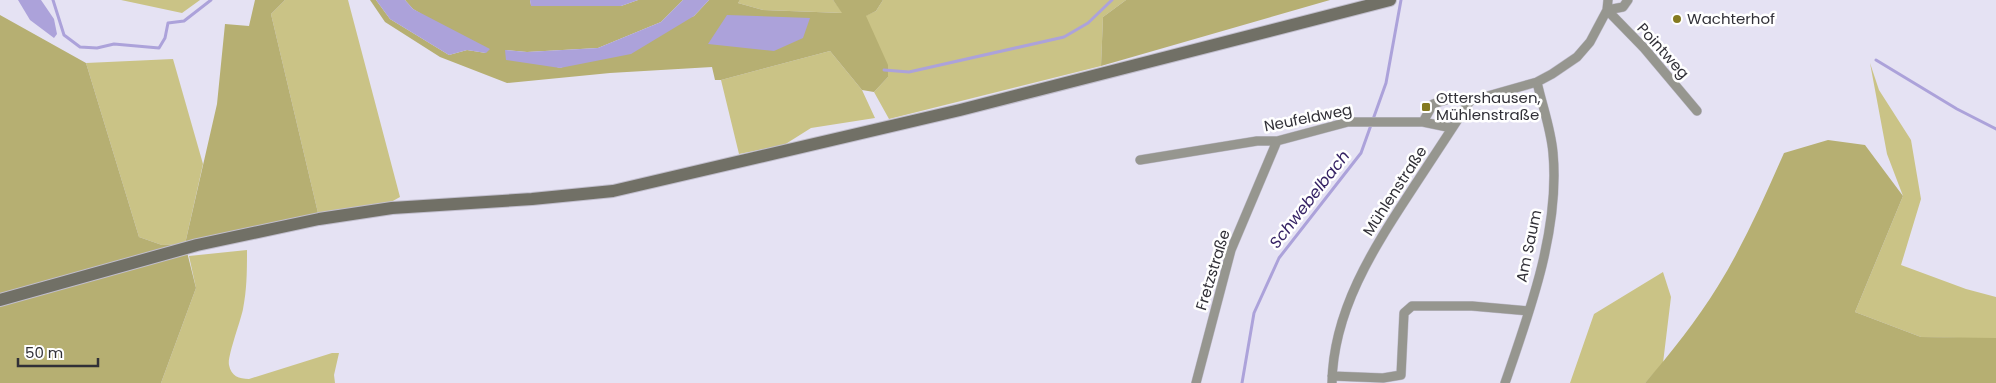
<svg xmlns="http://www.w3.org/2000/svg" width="1996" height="383" font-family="Poppins,sans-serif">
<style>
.green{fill:#cac386}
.forest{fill:#b6af72}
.water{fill:#aca2da}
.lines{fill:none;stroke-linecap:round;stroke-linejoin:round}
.stream{stroke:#aca2da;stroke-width:3}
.street-casing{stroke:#c1becd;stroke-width:10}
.secondary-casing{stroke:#c1becd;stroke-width:14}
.street{stroke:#96968f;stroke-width:9}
.secondary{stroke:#717066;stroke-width:12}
.poi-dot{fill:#857a20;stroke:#fff;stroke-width:2}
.labels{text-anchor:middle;stroke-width:5;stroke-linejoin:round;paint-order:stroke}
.poi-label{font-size:15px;fill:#313037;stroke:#fff;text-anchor:start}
.street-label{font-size:15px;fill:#313037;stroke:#fff}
.water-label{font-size:16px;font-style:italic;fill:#362365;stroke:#fff}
</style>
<rect width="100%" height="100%" fill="#e5e2f3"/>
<path class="green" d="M121,0H200L182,13Z
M285,0H348L400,197L391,202L318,213L271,14Z
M740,0H833L843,13L763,10L738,3Z
M883,0H1126L1103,17L1101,66L889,119L874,92L888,77L865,16L876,11Z
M830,51L862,90L875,118L811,128L784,145L739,154L721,80Z
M173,59L203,164L185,244L162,245L139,237L86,63Z
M1870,63L1879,90L1911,140L1921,199L1901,265L1966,289L1996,297V339L1921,337L1855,312L1903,196L1887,154Z
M247,250C247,270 247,289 243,309C241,320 227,357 229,365C231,376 239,379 249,379L332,353H339L334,375L335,383H161L196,288L189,256Z
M1663,272L1671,297L1663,363L1645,383H1570L1594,314Z"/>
<path class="forest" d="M255,0H285L271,14L318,213L185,244L196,288L161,383H0V15L86,63L139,237L162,245L185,244L217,104L225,24L249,26Z
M370,0H376L390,19L449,55L467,50L486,53L413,9L405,0H530L531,5L621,6L638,0H683L661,22L598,48L527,52L505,50L560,68L694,16L709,0H740L738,3L763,10L842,13L833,0H883L876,11L866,16L888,65V77L874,92L862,90L830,51L721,80H715L712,67L610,73L507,83L440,57L385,22Z
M1126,0H1330L1101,66L1103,17Z
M1828,140L1865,145L1903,196L1855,312L1921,337L1996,338V383H1645C1671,353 1697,320 1718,286C1744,244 1764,198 1784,153Z"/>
<path class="water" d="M18,0H41L54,19L57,34L54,38L30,20Z
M376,0H405L413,9L490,49L486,53L467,50L449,55L390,19Z
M530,0H638L621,6H531Z
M683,0H709L694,16L631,54L560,68L506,60L505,50L527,52L598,48L661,22Z
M727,15L810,18L803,38L774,51L708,44Z"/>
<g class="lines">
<path class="stream" d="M53,0L64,35L80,47L97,48L114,44L159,48L165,38L168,23L184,21L211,0
M1876,60L1957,109L1996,129
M884,70L909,72L1064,37L1088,23L1112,0
M1242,383L1254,313L1279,258L1361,153L1386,83L1401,0"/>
<g class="street-casing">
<path id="street" d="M1607,10L1644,48L1697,111
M1607,10L1623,7L1628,0
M1423,122L1433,104L1449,99L1470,101L1537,82L1552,74L1577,57L1590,42L1607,10L1608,0
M1140,160L1257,141H1277L1348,122H1423L1452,128
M1332,376L1383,378L1401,375L1404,313L1412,306H1472L1529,311
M1196,383L1231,250L1277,141
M1332,383C1333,311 1373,249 1411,191C1431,161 1450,131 1470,101
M1505,383C1530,311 1560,229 1553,153C1551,129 1542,105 1537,82"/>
</g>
<g class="secondary-casing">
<path id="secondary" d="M0,300L197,245L319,219L392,208L532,199L613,191L960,110L1390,0"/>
</g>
<use href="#street" class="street"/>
<use href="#secondary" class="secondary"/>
</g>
<g class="poi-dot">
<circle cx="1677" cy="19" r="5"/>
<rect x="1421" y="102" width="10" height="10" rx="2.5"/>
</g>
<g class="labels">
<g class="poi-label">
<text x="1687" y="24">Wachterhof</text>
<text x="1436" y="103">Ottershausen,<tspan x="1436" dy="17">Mühlenstraße</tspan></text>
</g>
<g class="street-label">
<text transform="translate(1663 51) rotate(48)" y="5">Pointweg</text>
<text transform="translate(1308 118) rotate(-11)" y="5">Neufeldweg</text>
<text transform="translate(1395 191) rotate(-57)" y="5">Mühlenstraße</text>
<text transform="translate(1529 246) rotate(-78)" y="5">Am Saum</text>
<text transform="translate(1213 270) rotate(-73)" y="5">Fretzstraße</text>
</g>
<g class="water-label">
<text transform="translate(1309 199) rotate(-52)" y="6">Schwebelbach</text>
</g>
</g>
<path d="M18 358v8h80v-8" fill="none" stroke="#313037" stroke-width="2.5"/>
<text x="25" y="358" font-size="15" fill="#313037" stroke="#ffffff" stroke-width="4" paint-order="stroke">50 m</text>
</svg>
